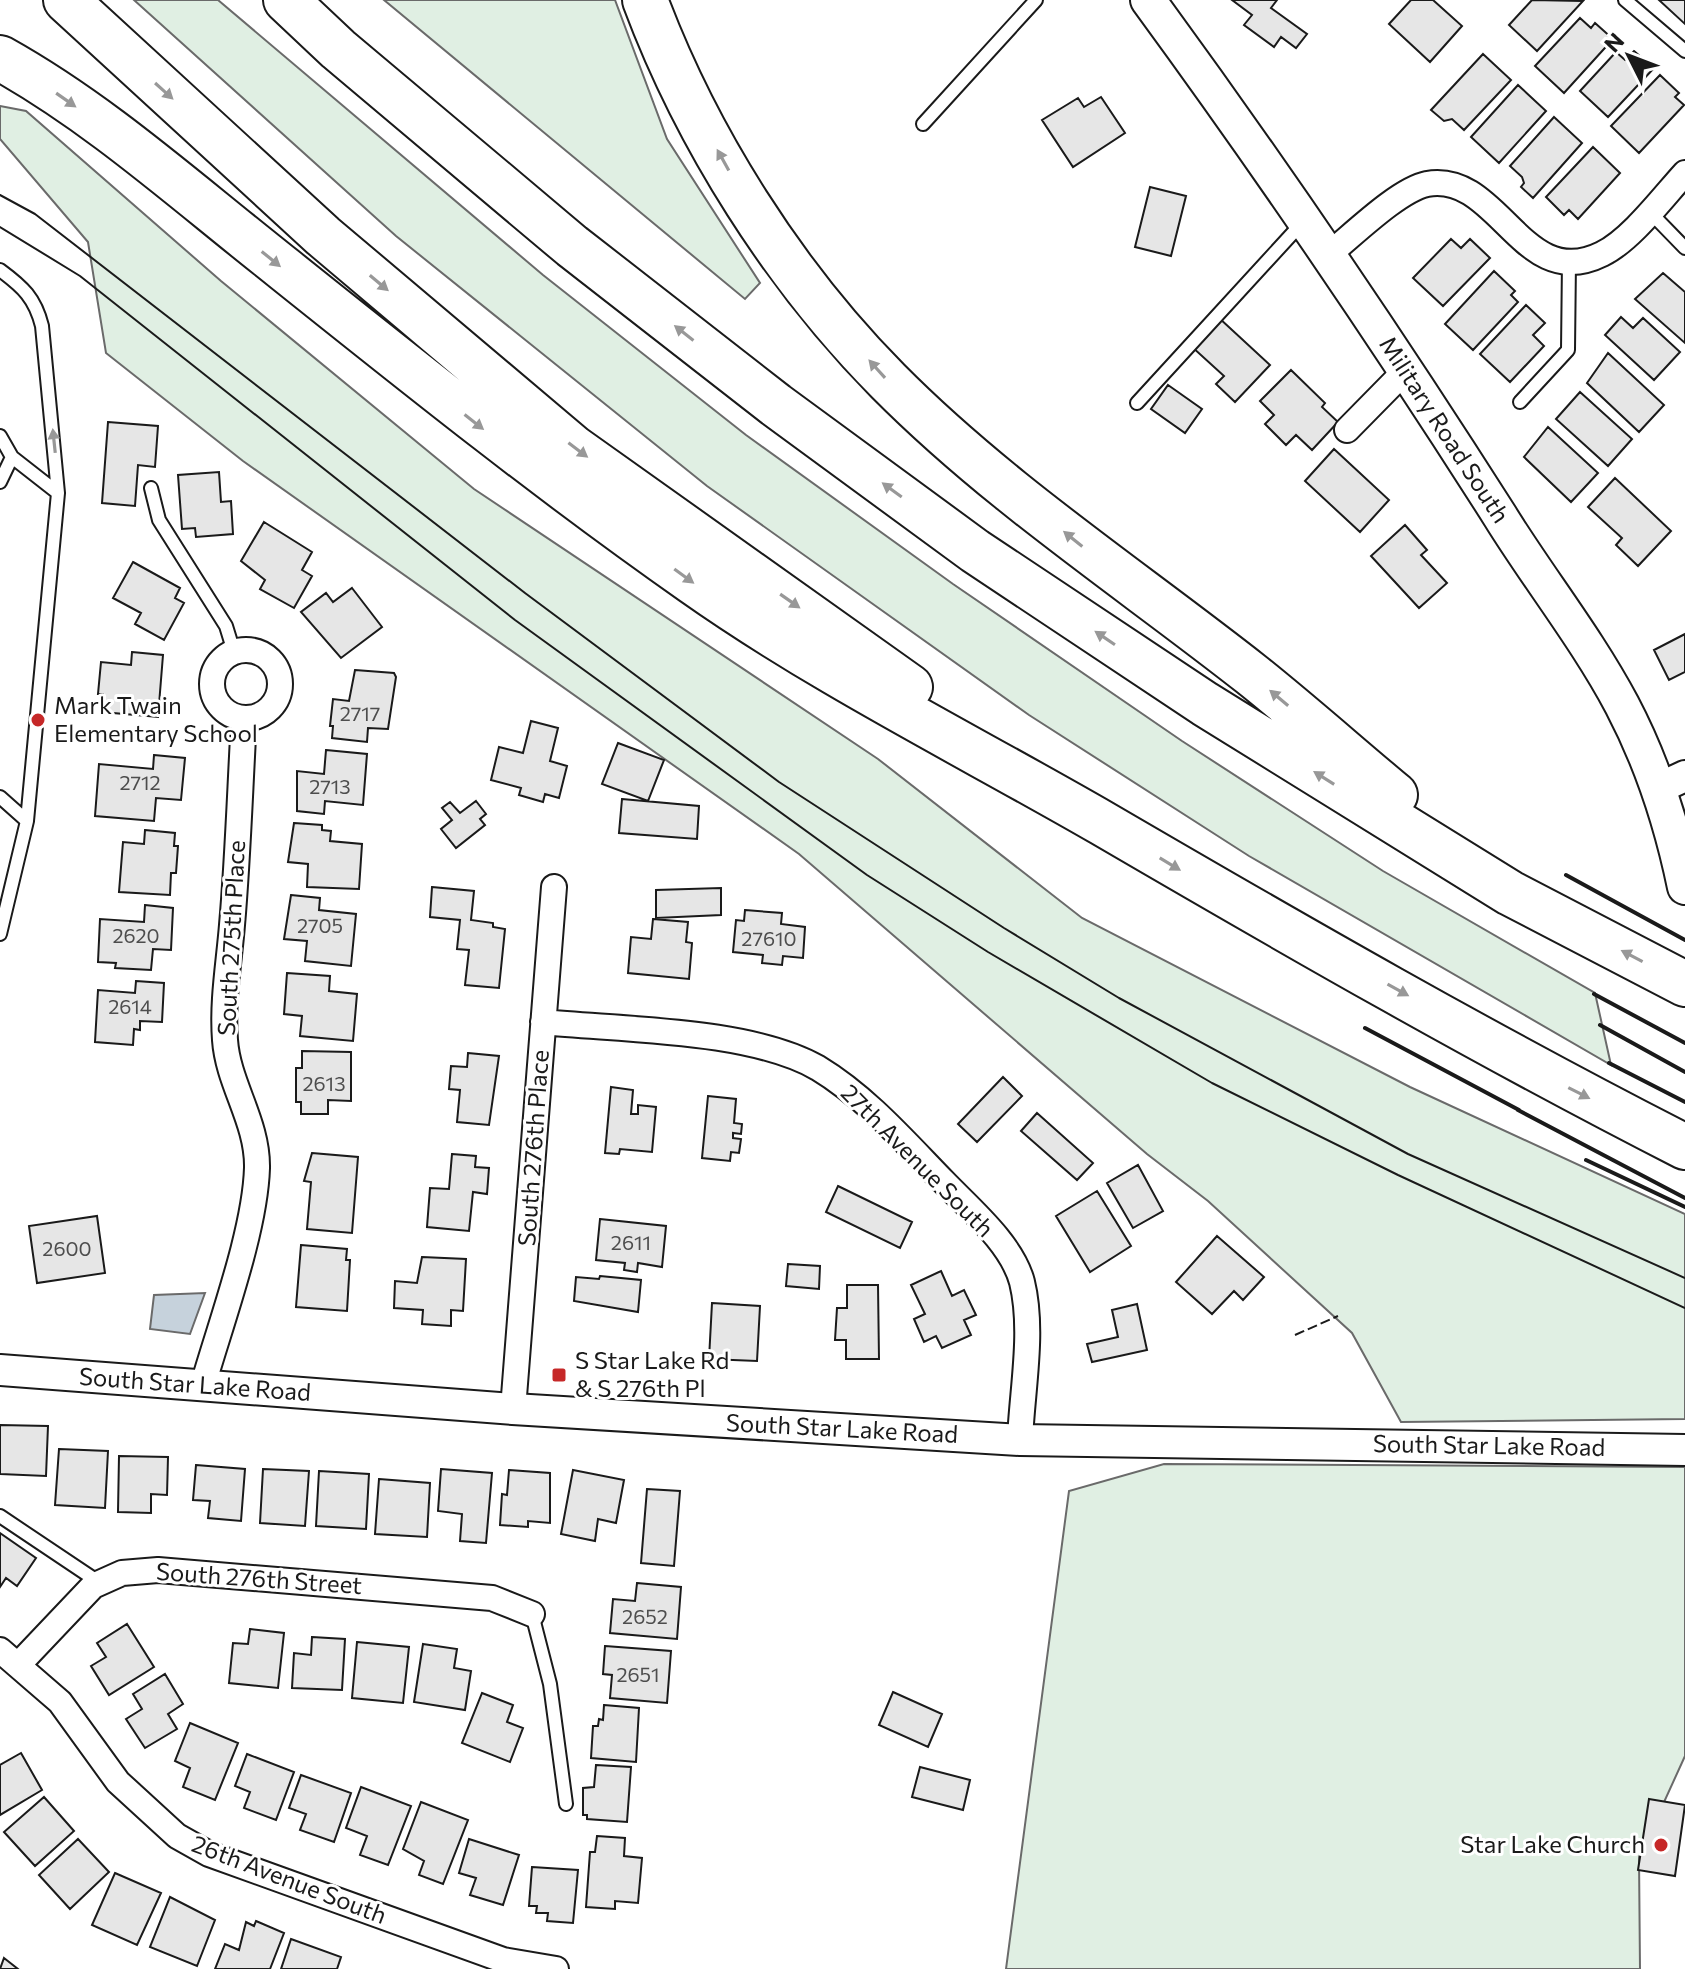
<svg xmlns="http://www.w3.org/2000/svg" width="1685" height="1969" font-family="Commissioner,sans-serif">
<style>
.green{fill:#e0efe3;stroke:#6a6a6a;stroke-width:2}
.water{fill:#c6d2dc;stroke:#6a6a6a;stroke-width:2}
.building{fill:#e6e6e6;stroke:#1a1a1a;stroke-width:2}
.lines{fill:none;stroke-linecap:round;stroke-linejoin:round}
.service-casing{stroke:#1a1a1a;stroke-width:16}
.minor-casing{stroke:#1a1a1a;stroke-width:28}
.tertiary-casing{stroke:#1a1a1a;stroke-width:34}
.secondary-casing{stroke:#1a1a1a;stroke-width:38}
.motorway-casing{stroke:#1a1a1a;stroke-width:48}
.service{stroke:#fff;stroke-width:12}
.minor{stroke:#fff;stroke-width:24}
.tertiary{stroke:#fff;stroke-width:30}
.secondary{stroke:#fff;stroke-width:34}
.motorway{stroke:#fff;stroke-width:44}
.tram{stroke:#1a1a1a;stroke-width:2}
.fence{stroke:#1a1a1a;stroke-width:2;stroke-dasharray:10 4;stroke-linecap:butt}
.wall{stroke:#1a1a1a;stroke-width:4}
.oneway{fill:#989898}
.poi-dot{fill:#c62828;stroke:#fff;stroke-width:3}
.labels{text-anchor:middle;stroke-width:6;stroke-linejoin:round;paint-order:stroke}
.number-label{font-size:20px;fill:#4d4d4d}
.street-label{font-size:24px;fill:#1a1a1a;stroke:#fff}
.poi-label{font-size:24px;fill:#1a1a1a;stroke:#fff;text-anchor:start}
</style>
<rect width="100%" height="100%" fill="#fff"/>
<path class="green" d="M134,0H218L543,275L746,435L953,584L1182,741L1383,871L1595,993L1611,1065L1249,856L1029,715L707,486L396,236Z
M384,0H615L667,139L760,283L745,299Z
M0,106L26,111L221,281L474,489L878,759L1082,918L1410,1087L1685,1214V1419L1401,1422L1352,1333L1208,1201L1147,1154L799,854L243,461L106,353L88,242L0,139Z
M1164,1464L1685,1467V1756L1639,1857L1640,1969H1006L1069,1491Z"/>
<path class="water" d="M205,1293L190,1334L150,1329L154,1295Z"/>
<path class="building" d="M1232,0H1277L1271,8L1307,34L1296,48L1281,37L1274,47L1244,25L1252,15Z
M1411,0H1433L1462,26L1430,62L1389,24Z
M1532,0L1583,1L1537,51L1509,25Z
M1659,0H1685V24Z
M1580,18L1591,28L1595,23L1613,39L1564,93L1535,66Z
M1634,51L1654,68L1608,117L1580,91L1616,52L1625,60Z
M1483,54L1511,80L1464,130L1452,119L1444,121L1431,110Z
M1660,75L1679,93L1675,97L1684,105L1639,153L1611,126Z
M1518,85L1546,111L1499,163L1471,137Z
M1101,97L1125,133L1073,167L1042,120L1078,98L1084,107Z
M1554,117L1582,143L1533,198L1521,187L1524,183L1522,177L1510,166Z
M1593,147L1620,173L1578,219L1569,210L1564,215L1546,197Z
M1150,187L1186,196L1171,256L1135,247Z
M1451,239L1461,248L1470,239L1490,258L1443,306L1413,278Z
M1494,271L1515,291L1511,295L1518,302L1473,350L1445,324Z
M1663,273L1685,292V343L1635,299Z
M1526,305L1545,323L1533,335L1544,346L1510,382L1480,354Z
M1218,317L1270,365L1235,402L1216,384L1224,376L1191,346Z
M1621,317L1633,328L1643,318L1680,352L1654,380L1605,335Z
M1608,353L1664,405L1639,432L1587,383Z
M1291,370L1325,403L1322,407L1338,422L1312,450L1296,435L1286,445L1265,424L1274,415L1260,401Z
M1168,385L1202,409L1185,433L1151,409Z
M1580,392L1632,439L1608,466L1556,419Z
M108,422L158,426L155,467L138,465L135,506L102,503Z
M1548,427L1598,473L1571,502L1524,457Z
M1334,449L1389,500L1360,532L1305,481Z
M219,472L221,502L231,501L233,534L196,537L195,528L182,529L178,475Z
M1615,478L1671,531L1638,566L1616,545L1622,538L1588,507Z
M264,522L312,552L302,570L312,576L294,608L260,589L265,580L241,561Z
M1405,525L1427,550L1421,555L1447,583L1419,608L1371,556Z
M133,562L180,588L175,598L184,603L164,640L135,624L141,613L113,598Z
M352,588L382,627L341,658L301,612L326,593L333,602Z
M1685,634V672L1669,680L1654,650Z
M132,652L163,655L158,717L102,712L103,694H98L101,662L131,665Z
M355,670L394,673L396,677L388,729L368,728L367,742L332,738L333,726H330L333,699L349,701Z
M531,721L558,728L550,761L567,766L559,798L545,794L543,802L519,795L521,788L491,780L499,747L523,753Z
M618,743L664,760L648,801L602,784Z
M326,750L367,754L363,805L325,801L324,814L297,811V771L324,774Z
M154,755L185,758L181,800L156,798L154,821L95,816L99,764L153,769Z
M622,799L699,806L697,839L619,833Z
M476,801L486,814L480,819L485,825L456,848L441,829L452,820L442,808L450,802L460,813Z
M294,823L322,825V830L331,831L330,841L362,844L359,889L307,887L308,864L288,862Z
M145,830L175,833L174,846H178L176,873H171L170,895L119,892L123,842L144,844Z
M432,887L474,891L471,920L493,923V927L505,929L499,988L465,985L469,950L457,949L460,920L430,917Z
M721,888V915L656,918V890Z
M291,895L320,898L319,910L356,914L351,966L305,961L307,941L284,939Z
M145,905L173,908L171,950L153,949L151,970L115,968L116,963L98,962L100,919L144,922Z
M745,910L782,913L781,924L805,927L803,958L783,956L782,965L762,963L763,955L733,952L736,920L744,921Z
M653,919L688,922L686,942L692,943L689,979L628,973L631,937L651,939Z
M287,973L330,976L329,991L357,994L353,1041L300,1036L302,1016L284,1014Z
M136,981L164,983L162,1022L140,1021V1030L134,1029L133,1045L95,1042L98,990L135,993Z
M302,1051L351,1052V1101L328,1100V1114H301V1102H296V1068H302Z
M468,1053L499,1056L489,1125L457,1122L460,1090L449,1089L451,1066L467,1067Z
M1003,1077L1022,1096L977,1142L958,1124Z
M611,1087L633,1090L631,1114H638V1105L656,1107L652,1152L620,1149L619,1154L605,1153Z
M708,1096L736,1099L734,1123L742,1124L741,1134L733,1133V1138L741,1139L739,1153L731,1152L730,1161L702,1158Z
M1037,1113L1093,1163L1077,1180L1021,1131Z
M312,1153L358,1157L352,1233L307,1229L311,1182L304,1181Z
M452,1154L476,1156L475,1167L489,1168L487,1194L473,1192L469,1231L427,1227L430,1188L449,1189Z
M1138,1165L1163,1211L1133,1228L1107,1183Z
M838,1186L912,1222L900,1248L826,1212Z
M1097,1191L1131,1246L1090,1272L1056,1216Z
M97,1216L105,1273L37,1283L29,1226Z
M600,1219L666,1226L662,1267L638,1263L637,1272L624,1270L625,1263L596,1260Z
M1217,1236L1264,1277L1243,1300L1234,1291L1212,1314L1176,1282Z
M301,1245L347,1249L346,1260H350L347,1311L296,1307Z
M422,1257L466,1259L463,1311L451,1310V1326L422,1324L423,1310L394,1308L395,1281L417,1283Z
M788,1264L820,1266L819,1289L786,1286Z
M941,1271L952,1296L964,1290L976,1315L964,1320L971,1335L942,1348L936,1336L924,1342L914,1319L925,1314L911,1285Z
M600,1276L641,1280L638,1312L574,1301L576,1277L599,1279Z
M847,1285H878L879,1359H846V1340H835L837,1308H847Z
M712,1303L760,1306L757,1361L709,1359Z
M1137,1304L1147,1350L1092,1362L1087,1344L1118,1337L1112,1310Z
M0,1425L48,1426L46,1476L0,1474Z
M59,1449L108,1451L105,1508L55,1505Z
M119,1456L168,1457L167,1495L151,1494V1513L118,1512Z
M196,1465L245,1469L241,1521L208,1518L210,1501L193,1500Z
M263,1469L309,1471L305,1526L260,1523Z
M441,1469L492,1473L486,1543L460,1541L462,1514L438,1511Z
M509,1470L550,1473V1523L528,1521V1527L500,1525L502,1494L507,1495Z
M573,1470L624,1480L616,1523L598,1519L595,1541L561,1534Z
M319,1471L369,1474L366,1529L316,1526Z
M379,1479L430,1483L427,1537L375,1534Z
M647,1489L680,1491L674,1566L641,1563Z
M0,1533L36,1558L17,1586L6,1578L0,1587Z
M637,1583L681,1587L677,1639L610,1633L613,1599L635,1601Z
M127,1624L154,1667L109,1695L91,1666L106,1657L97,1643Z
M250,1629L284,1633L278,1688L229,1683L233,1643L248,1644Z
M312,1637L345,1639L342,1690L292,1688L294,1653L311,1655Z
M357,1642L409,1647L403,1703L352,1698Z
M423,1644L457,1649L454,1668L471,1671L465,1710L414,1702Z
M605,1646L671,1651L667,1703L610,1698L612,1675L603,1674Z
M165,1674L183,1704L168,1714L177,1729L145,1748L126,1719L142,1709L133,1694Z
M893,1692L942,1714L928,1747L879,1725Z
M482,1693L513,1705L507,1722L523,1728L510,1762L462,1743Z
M604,1705L639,1708L636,1762L591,1758L593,1726H598L599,1719L603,1720Z
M190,1723L238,1743L215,1800L183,1787L190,1768L175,1761Z
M21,1753L42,1790L0,1815V1765Z
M247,1754L294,1772L276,1820L244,1808L250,1792L235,1786Z
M596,1765L631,1767L627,1822L587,1819V1815H583V1788L594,1787Z
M920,1767L970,1780L963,1810L912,1797Z
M301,1775L351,1793L334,1842L300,1830L306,1814L289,1808Z
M361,1787L411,1806L388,1865L360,1855L367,1836L346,1828Z
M44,1797L74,1831L35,1866L4,1832Z
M1649,1799L1685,1805L1675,1876L1638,1870Z
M421,1802L468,1820L443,1884L419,1875L424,1861L403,1849Z
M597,1836L625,1838L624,1856L642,1858L638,1903L615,1901V1909L586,1907L590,1852H595Z
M78,1839L109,1872L70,1909L39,1875Z
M469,1839L519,1855L503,1905L470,1895L476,1878L459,1873Z
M532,1867L578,1870L573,1923L547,1921L548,1913H536L537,1906H529Z
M115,1873L161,1893L137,1945L92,1925Z
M170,1897L215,1920L197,1966L150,1947Z
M256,1921L284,1933L270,1969H215L225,1944L239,1950L246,1922L254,1926Z
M291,1939L341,1957L337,1969H281Z
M4,1958L18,1969H0Z"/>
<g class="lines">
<g class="service-casing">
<path id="service" d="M1625,0L1685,51
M923,124L1036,0
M1649,211L1685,248
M0,270C23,287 35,298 42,326L58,493L12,457L0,436
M1520,402L1568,350L1569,261
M1137,403L1302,223
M0,482L12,457
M151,488L159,520L226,626L234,652
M0,797L27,821
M0,934L27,821L58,493
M0,1516L100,1583
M532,1614L550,1684L566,1804"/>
</g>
<g class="minor-casing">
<path id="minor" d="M1328,255C1352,236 1398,190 1427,184C1499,171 1522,294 1602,254C1631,240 1663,197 1685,173
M1347,430L1407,369
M212 684a34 34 0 1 1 68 0a34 34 0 1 1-68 0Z
M543,1022C622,1030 750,1029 818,1068C866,1097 905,1142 944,1182C970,1209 1012,1244 1022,1282C1034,1331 1022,1390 1020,1440
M203,1385C221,1322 255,1231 257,1168C258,1122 228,1084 225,1040C222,1001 229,963 232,925C238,857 240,788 244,719
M513,1409L554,887
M0,1650L60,1702L118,1782L177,1836L209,1854L503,1960L556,1969
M19,1664L93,1586L122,1573L158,1570L492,1598L532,1614"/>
</g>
<g class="tertiary-casing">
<path id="tertiary" d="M1659,788L1685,776
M0,1370L513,1409L1020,1440L1685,1450"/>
</g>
<g class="secondary-casing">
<path id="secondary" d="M1148,0C1271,168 1388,340 1500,516C1539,579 1587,639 1622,705C1652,762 1672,824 1685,887"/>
</g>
<g class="motorway-casing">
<path id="motorway" d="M66,0L323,236L574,448L910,687
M286,0L338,49L572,246L776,405L975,551L1205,704L1510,893L1685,984
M645,0C697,139 784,276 888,381C998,492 1129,578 1251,674C1300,713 1347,755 1395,795
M0,58C97,112 181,187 268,256C408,368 546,479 693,582C822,673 965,744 1102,823C1294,935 1487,1046 1685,1147"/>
</g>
<use href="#service" class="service"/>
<use href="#minor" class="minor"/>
<use href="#tertiary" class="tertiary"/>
<use href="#secondary" class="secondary"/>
<use href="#motorway" class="motorway"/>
<path class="tram" d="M0,195L35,214L525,593L779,782L1004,928L1119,998L1408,1154L1685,1278
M0,227L80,276L515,620L867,875L988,952L1212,1083L1398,1175L1685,1308"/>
<path class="fence" d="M1295,1335L1338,1316"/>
<path class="wall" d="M1566,875L1685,940
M1594,994L1685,1043
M1600,1025L1685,1072
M1365,1028L1519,1110
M1609,1063L1685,1102
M1518,1110L1685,1198
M1586,1160L1685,1207"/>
</g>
<defs><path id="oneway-solid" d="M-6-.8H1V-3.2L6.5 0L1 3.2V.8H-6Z" transform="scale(2)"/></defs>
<g class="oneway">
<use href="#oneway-solid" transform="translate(164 91) rotate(42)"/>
<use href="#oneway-solid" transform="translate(66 100) rotate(35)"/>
<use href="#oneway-solid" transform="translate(723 160) rotate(-119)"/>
<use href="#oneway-solid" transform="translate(271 259) rotate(39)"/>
<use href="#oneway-solid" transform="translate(379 283) rotate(40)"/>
<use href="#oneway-solid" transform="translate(684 333) rotate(-142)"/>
<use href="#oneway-solid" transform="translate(877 369) rotate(-132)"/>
<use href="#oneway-solid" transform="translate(474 422) rotate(38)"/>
<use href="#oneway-solid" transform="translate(54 441) rotate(-96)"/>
<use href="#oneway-solid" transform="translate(578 450) rotate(37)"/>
<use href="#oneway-solid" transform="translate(892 490) rotate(-144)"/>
<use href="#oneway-solid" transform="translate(1073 539) rotate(-141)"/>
<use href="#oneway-solid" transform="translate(684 576) rotate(36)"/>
<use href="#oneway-solid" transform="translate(790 601) rotate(35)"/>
<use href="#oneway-solid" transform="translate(1105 638) rotate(-146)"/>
<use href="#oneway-solid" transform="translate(1279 698) rotate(-140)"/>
<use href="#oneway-solid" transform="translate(1324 778) rotate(-148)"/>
<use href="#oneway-solid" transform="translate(1170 864) rotate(31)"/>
<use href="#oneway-solid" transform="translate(1632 956) rotate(-152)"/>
<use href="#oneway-solid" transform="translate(1398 990) rotate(29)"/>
<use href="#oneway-solid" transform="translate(1579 1093) rotate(27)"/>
</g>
<g class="poi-dot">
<circle cx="38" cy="720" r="8"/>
<rect x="551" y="1367" width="16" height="16" rx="4"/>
<circle cx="1661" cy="1845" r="8"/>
</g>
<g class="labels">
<g class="number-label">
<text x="360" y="721">2717</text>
<text x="140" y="790">2712</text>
<text x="330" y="794">2713</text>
<text x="320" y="933">2705</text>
<text x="136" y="943">2620</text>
<text x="769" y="946">27610</text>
<text x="130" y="1014">2614</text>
<text x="324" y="1091">2613</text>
<text x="631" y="1250">2611</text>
<text x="67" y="1256">2600</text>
<text x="645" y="1624">2652</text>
<text x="638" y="1682">2651</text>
</g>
<g class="street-label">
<text transform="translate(1444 430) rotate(57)" y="8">Military Road South</text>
<text transform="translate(232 938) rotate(-87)" y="8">South 275th Place</text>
<text transform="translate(534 1148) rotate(-86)" y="8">South 276th Place</text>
<text transform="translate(917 1161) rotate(45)" y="8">27th Avenue South</text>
<text transform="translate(195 1385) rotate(4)" y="8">South Star Lake Road</text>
<text transform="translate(842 1429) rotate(3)" y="8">South Star Lake Road</text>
<text transform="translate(1489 1446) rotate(1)" y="8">South Star Lake Road</text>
<text transform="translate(259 1579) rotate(4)" y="8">South 276th Street</text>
<text transform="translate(289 1880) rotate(21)" y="8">26th Avenue South</text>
</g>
<g class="poi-label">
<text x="54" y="714">Mark Twain<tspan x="54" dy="28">Elementary School</tspan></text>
<text x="575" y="1369">S Star Lake Rd<tspan x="575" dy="28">&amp; S 276th Pl</tspan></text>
<text x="1645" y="1853" text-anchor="end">Star Lake Church</text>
</g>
</g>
<g transform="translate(1629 56) rotate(312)" stroke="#ffffff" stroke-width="6" paint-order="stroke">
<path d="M0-6L14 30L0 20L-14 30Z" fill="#1a1a1a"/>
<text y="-12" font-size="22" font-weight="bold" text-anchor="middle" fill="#1a1a1a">N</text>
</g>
</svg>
